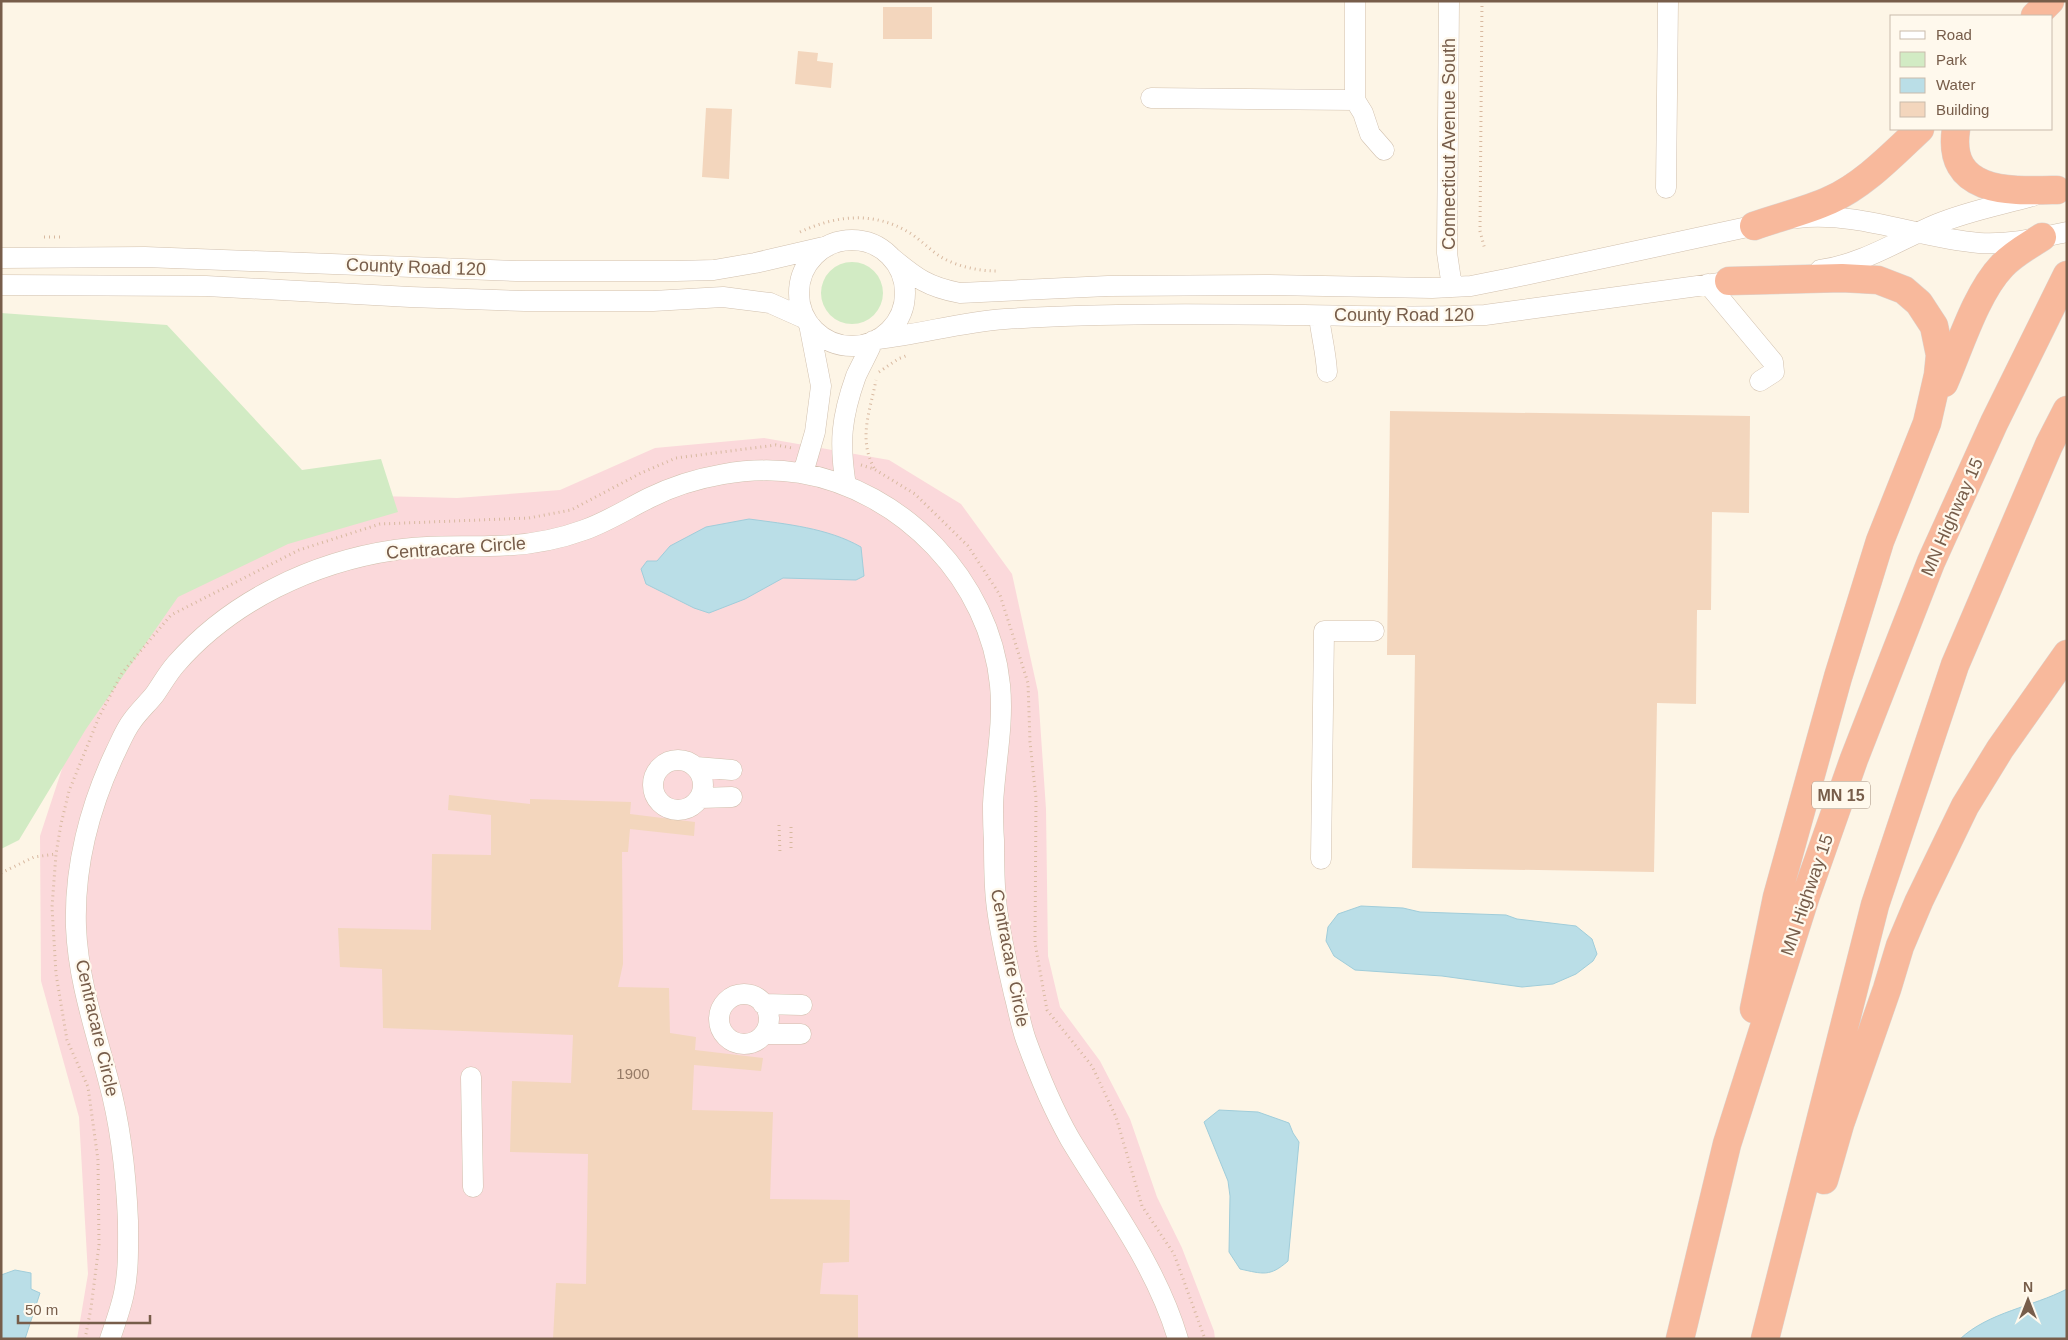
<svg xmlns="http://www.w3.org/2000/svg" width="2068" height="1340" font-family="Arial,sans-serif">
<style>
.medical{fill:#fbd9db}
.green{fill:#d2ebc4}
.water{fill:#badee7;stroke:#a0cdda}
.building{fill:#f3d6bd}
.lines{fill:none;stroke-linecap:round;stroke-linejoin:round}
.minor-casing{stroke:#d1c0ae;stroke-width:21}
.highway-casing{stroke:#dcd5d0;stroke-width:29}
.path{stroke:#d8b9a0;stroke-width:3;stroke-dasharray:1 4;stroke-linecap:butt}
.minor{stroke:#fff;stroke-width:20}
.highway{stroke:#f8b99c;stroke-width:28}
.labels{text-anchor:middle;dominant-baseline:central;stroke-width:4.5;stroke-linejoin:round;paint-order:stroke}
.number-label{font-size:15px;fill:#967b67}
.shield{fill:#fff9ed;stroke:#a08c7b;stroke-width:1}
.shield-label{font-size:16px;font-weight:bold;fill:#775d4a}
.street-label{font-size:18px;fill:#775d4a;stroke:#fff9ed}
</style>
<rect width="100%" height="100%" fill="#fdf5e6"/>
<path class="medical" d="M764 438 889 460 961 504 1012 574 1038 692 1046 809 1048 956 1060 1007 1100 1061 1130 1119 1157 1197 1182 1248 1214 1331 1215 1339H77L88 1274 79 1117 41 981 40 836 82 708 168 579 378 496 457 498 560 490 655 448Z"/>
<path class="green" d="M821 293a31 31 0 1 1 62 0a31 31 0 1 1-62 0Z
M1 313 167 325 302 470 381 459 398 512 288 544 178 597 86 729 19 840 1 849Z"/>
<path class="water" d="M749 519C786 524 828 528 861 547L864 576 856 580 783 578 745 599 709 613 694 608 646 584 641 569 647 561H657L670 546 706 527Z
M1361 906 1403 908 1420 912 1506 915 1517 919 1576 926 1592 939 1597 954 1593 961 1576 974 1553 984 1522 987 1442 976 1355 970 1334 956 1326 941 1328 927 1338 914Z
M1219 1110 1258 1112 1289 1123 1293 1133 1299 1142 1288 1261C1270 1277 1263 1274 1240 1269L1229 1252 1230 1196 1228 1181 1204 1122Z
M15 1270 31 1273V1289L40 1293 25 1339H1V1275Z
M2067 1289V1339H1960C1989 1312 2032 1307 2067 1289Z"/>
<path class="building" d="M883 7H932V39H883Z
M798 51 818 53 817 61 833 63 831 88 795 84Z
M706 108 732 109 729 179 702 177Z
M1390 411 1750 416 1749 513 1712 512 1711 610H1697L1696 704 1657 703 1654 872 1412 868 1415 655H1387Z
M449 795 530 804V799L631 802 630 814 695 822 694 836 630 829 628 852H622L623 964 618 987 669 988 670 1033 696 1037 695 1050 763 1058 761 1071 694 1065 692 1110 773 1112 770 1199 850 1200 849 1262 823 1263 820 1294 858 1295V1339H553L556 1283 586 1284 588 1154 510 1152 512 1081 571 1083 573 1035 383 1028 382 969 340 967 338 928 431 930 432 854 491 855V815L448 810Z"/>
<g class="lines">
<defs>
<path id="minor" d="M1355 1V100L1363 113 1370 134 1384 150
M1449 1 1447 253 1452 287
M1151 98 1355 100
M1666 188 1668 1
M1797 218C1859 211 1918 238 1979 243 2009 245 2038 238 2067 232
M799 293a53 53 0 1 1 106 0a53 53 0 1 1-106 0Z
M1 258 145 257 516 271H676L714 270 755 263 828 246
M892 258C916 278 928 287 960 293L1108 286 1265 285 1432 288 1471 286 1511 278 1766 223
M1820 270C1863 264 1899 240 1937 224 1968 211 2001 205 2033 196
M1708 284 1773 362 1774 372 1760 381
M1 285 206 286 410 297 525 301H653L723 297 770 303 806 319
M1319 316C1321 335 1326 352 1327 372
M878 339C921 334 962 322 1005 319 1104 313 1204 314 1304 315 1364 316 1425 318 1485 315L1742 280
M803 473 815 432 821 386 809 324
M846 486C839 443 841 418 856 376 861 365 868 353 873 341
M653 785a25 25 0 1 1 50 0a25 25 0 1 1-50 0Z
M696 767 732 770
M700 798 732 797
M1321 859 1324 631H1374
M719 1019a25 25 0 1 1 50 0a25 25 0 1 1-50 0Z
M763 1004 802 1005
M764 1034H801
M471 1077 473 1187
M110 1339C115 1324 121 1308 124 1293 129 1270 128 1245 128 1221 126 1173 121 1126 108 1079 95 1029 78 979 76 927 74 867 90 806 115 753 120 743 125 730 132 721 139 711 148 703 155 694 162 684 168 673 176 664 231 601 313 562 395 550 427 545 458 547 490 546 522 546 554 541 584 530 607 522 627 509 649 498 693 476 751 465 800 473 903 490 990 581 1000 685 1004 725 995 764 993 804 993 816 993 828 994 840 994 860 994 880 996 900 999 931 1007 963 1014 994 1018 1009 1021 1026 1026 1040 1038 1073 1053 1109 1070 1139 1109 1204 1156 1265 1178 1339"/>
<path id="highway" d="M2035 16 2050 1
M1956 129C1946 195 2012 191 2057 190
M1754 226C1779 217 1806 211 1830 200 1864 185 1893 154 1920 129
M1729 281 1842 278 1878 280 1904 290 1919 303 1934 326 1940 355 1938 375 1927 423 1880 541 1838 677 1777 897 1754 1009
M1944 383C1959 349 1976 293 2002 266 2013 254 2028 246 2042 237
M1824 1180 1840 1124 1887 989 1900 946 1919 901 1965 806 2000 749 2067 654
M1680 1339 1727 1144 1805 898 1854 759 1931 562 1994 423 2067 275
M1765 1339 1875 905 1955 665 2049 445 2067 410"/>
</defs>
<use href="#minor" class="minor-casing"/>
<use href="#highway" class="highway-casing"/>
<path class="path" d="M1482 1 1480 231 1485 250
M800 232C837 215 874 211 910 233 921 240 930 250 941 257 956 266 978 271 996 271
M44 237H61
M879 372 898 359 908 355
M861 465 874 469 915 494 968 546 1000 595 1028 683 1030 742 1036 798 1035 943 1047 1010 1092 1066 1116 1117 1142 1206 1174 1254 1205 1339
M874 468C858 438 870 412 876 380
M779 825 780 854
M791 848V825
M1 873 34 857 56 854
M85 1339 91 1308 99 1245 98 1160 88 1087 67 1040 56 974 52 907 56 854 61 824 69 791 99 717 122 673 171 615 299 550 380 524 529 518 571 510 641 473 676 458 776 445 792 448"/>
<use href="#minor" class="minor"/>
<use href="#highway" class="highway"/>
</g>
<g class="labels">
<g class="number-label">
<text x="633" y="1073">1900</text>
</g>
<rect class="shield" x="1812" y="781.5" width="58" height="27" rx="4"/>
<g class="shield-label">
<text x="1841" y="795">MN 15</text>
</g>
<g class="street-label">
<text transform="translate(1449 144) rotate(-90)">Connecticut Avenue South</text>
<text transform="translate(416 267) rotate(2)">County Road 120</text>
<text x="1404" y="315">County Road 120</text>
<text transform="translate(1952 517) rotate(-66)">MN Highway 15</text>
<text transform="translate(456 548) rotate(-4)">Centracare Circle</text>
<text transform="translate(1807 895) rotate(-71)">MN Highway 15</text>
<text transform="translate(1010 958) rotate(79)">Centracare Circle</text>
<text transform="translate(97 1028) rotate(77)">Centracare Circle</text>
</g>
</g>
<rect width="2068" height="1340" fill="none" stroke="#775d4a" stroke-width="5"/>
<rect x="1890" y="15" width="162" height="115" fill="#fff9ed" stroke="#c9bbac"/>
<rect x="1900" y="31" width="25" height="8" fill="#ffffff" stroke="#c9bbac"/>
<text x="1936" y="40" font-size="15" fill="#775d4a">Road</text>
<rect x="1900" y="52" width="25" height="15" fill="#d2ebc4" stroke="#c9bbac"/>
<text x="1936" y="65" font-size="15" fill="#775d4a">Park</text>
<rect x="1900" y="78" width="25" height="15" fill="#badee7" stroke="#c9bbac"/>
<text x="1936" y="90" font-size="15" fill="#775d4a">Water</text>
<rect x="1900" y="102" width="25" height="15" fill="#f3d6bd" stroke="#c9bbac"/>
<text x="1936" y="115" font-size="15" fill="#775d4a">Building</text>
<g transform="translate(2028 1300)" stroke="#fff9ed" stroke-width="4" paint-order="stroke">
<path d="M0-4L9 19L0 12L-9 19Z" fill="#775d4a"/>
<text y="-8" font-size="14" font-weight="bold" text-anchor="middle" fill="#775d4a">N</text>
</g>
<path d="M18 1315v8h132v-8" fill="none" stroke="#775d4a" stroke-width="2.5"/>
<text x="25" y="1315" font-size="15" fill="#775d4a" stroke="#fff9ed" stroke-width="4" paint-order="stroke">50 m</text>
</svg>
